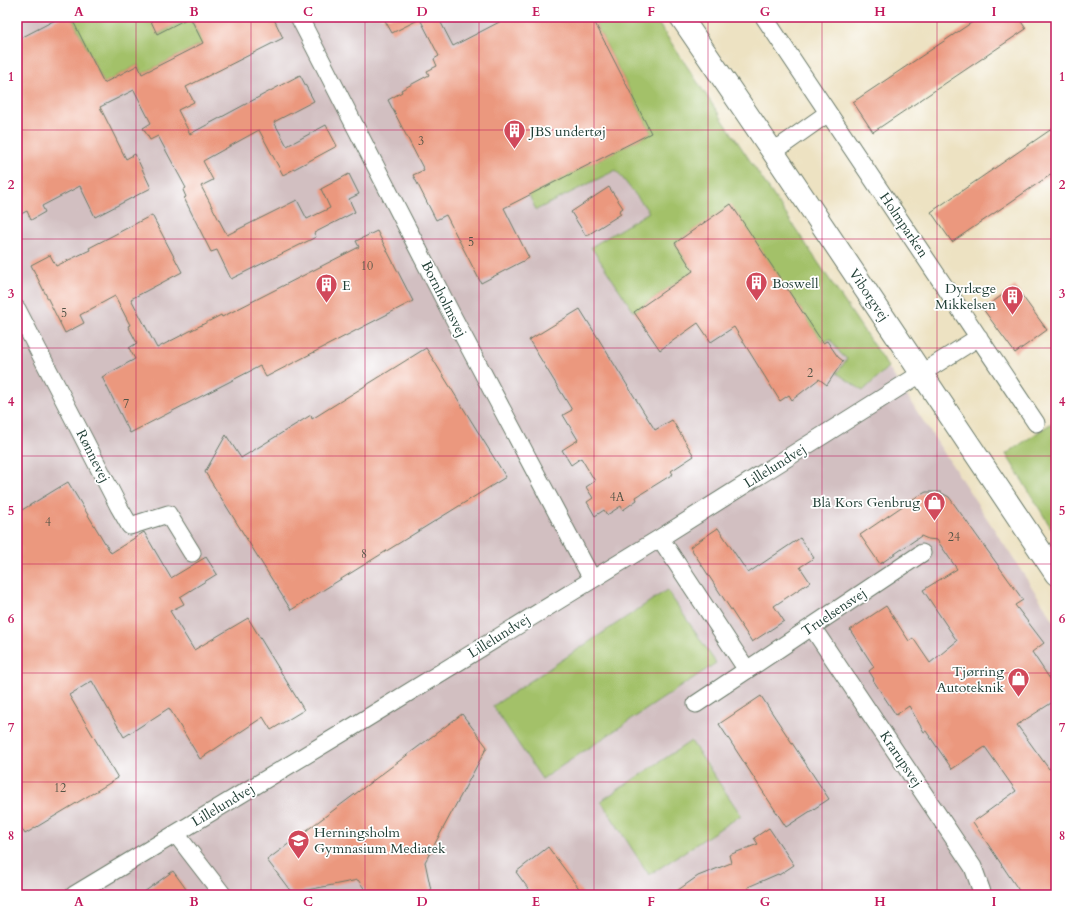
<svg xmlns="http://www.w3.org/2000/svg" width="1073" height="912" font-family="Cardo,serif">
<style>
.industrial{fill:#d2bfc1}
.green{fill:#a3c169;stroke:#617f4e}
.building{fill:#eb987e}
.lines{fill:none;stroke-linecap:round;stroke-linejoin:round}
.street-casing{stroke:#677766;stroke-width:19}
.secondary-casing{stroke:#677766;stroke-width:24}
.street{stroke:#fff;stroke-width:17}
.secondary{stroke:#fff;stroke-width:22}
.grid{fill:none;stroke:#c2185b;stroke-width:1;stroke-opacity:0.55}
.labels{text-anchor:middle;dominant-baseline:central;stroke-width:3.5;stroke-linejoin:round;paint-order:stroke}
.number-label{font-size:12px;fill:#525446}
.poi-label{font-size:14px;fill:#1f3d34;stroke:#fff;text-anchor:start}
.street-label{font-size:14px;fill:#1f3d34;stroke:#fff}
.neatline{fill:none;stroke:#c2185b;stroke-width:1.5}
.grid-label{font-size:13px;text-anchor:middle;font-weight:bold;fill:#c2185b}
</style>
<rect width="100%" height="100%" fill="#fff"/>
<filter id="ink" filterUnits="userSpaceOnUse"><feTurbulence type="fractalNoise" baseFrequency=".025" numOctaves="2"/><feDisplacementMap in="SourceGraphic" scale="8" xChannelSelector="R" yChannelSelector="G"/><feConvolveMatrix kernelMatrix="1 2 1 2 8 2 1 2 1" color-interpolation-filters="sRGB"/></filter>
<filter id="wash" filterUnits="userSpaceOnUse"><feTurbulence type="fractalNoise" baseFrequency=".012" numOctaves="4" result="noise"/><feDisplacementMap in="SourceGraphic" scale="16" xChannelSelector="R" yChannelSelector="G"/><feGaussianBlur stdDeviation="0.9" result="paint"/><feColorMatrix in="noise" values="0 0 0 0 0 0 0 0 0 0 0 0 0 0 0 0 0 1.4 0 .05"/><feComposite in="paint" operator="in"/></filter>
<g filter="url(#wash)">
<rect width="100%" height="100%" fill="#ede2c2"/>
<path class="industrial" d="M17 17H654L888 367 1056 624V895H17Z"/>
<path class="green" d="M71 17H149L158 34 190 17 203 43 142 74 138 65 104 83Z
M592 17H654L888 367 863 391 837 373 847 359 841 354 830 339 823 343 731 205 675 243 693 271 634 312 591 247 649 212 616 170 536 210 529 195 651 133Z
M1056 420V536L1006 454Z
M667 590 716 663 542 779 493 706Z
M691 741 741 815 649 875 601 801Z"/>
<g id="blocks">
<path class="building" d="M61 17H71L104 83 138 65 142 74 203 43 190 17 157 34 149 17H273L283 38 186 87 194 102 178 110 190 134 300 75 314 101 274 122 287 146 326 125 337 146 283 175 259 130 203 161 213 180 201 186 227 235 297 200 307 219 330 208 321 189 349 174 359 194 349 199 355 212 314 233 316 237 231 279 217 250 211 252 184 198 186 197 183 190 186 188 158 136 150 140 143 128 151 123 134 90 100 107 126 159 135 154 151 188 95 217 80 186 42 206 45 212 31 220 27 211 17 216V40Z
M383 17H438L453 46 509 17H592L651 133 504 208 529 258 481 283 446 215 436 220 413 175 424 170 388 100 402 92 401 90 429 75 427 71 437 66 434 59 439 56 420 19 392 33Z
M980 17H1018L1026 29 873 132 853 102Z
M1056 126V171L952 242 931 212Z
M609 187 623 208 619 211 621 214 586 236 571 212Z
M731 204 823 343 827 341 838 357 843 361 827 385 819 379 792 400 789 395 780 401 734 327 711 342 698 323 660 350 634 312 693 271 675 243Z
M152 215 182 272 131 299 157 348 221 315 222 317 359 247 356 241 377 231 413 301 266 377 260 366 130 433 102 377 135 359 129 348 137 343 128 326 130 325 115 296 80 315 84 323 65 333 31 265 50 255 56 266 90 250 89 248Z
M1015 286 1047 330 1015 353 983 309Z
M580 309 655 430 672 420 694 456 671 471 673 474 636 497 637 500 623 510 621 506 607 515 604 510 595 516 587 502 593 498 586 487 595 481 581 458 571 465 562 450 578 440 563 415 572 410 529 340Z
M426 348 506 477 291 610 205 472 226 435 241 458 311 415 312 419Z
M68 482 111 553 144 532 171 578 206 557 217 574 180 597 184 604 170 611 194 650 248 618 304 710 271 730 263 717 200 759 169 708 124 737 92 681 69 695 118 778 25 834 17 821V513Z
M926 492H940L949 497 1023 600 1015 605 1044 643 1032 652 1056 688V700L1017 725 1049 769 1056 764V895H1022L973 822 1016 791 985 747 952 769 926 731 924 732 909 706 896 715 873 680 874 679 869 671 874 667 850 630 886 606 909 641 913 638 930 663 957 641 923 590 957 569 937 540 928 539 921 536 880 564 860 535 913 499Z
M718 528 748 573 800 538 814 558 800 567 810 582 774 606 784 621 752 642 690 547Z
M761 696 829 799 786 827 719 724Z
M462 714 487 747 425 862 432 895H369L358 880 292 893 267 860Z
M769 828 794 865 779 875 778 874 748 887 752 895H671L698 876 731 863 729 855 758 844 754 838Z
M548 847 584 895H533L516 872Z
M173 871 186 889 178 895H140Z"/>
</g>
</g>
<g filter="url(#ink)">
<use href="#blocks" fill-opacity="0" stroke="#677766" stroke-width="1"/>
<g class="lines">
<defs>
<path id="street" d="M299 17 452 315 592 579
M764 17 1036 423
M773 152 828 113
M17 309 119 507 130 526 168 514 192 553
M660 538 747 670
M812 627 973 867 983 895
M696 704 922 553
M176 834 223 895
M74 895 354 726 660 538 979 337"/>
<path id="secondary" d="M681 17 773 152 1056 574"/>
</defs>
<use href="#street" class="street-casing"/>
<use href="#secondary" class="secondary-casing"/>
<use href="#street" class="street"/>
<use href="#secondary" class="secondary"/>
</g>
</g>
<path class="grid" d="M136 17V895M251 17V895M365 17V895M479 17V895M594 17V895M708 17V895M822 17V895M937 17V895M17 130H1056M17 239H1056M17 348H1056M17 456H1056M17 564H1056M17 673H1056M17 782H1056"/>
<defs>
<symbol id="building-pin" viewBox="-11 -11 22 30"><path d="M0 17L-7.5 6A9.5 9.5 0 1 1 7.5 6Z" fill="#d1495b" stroke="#fff"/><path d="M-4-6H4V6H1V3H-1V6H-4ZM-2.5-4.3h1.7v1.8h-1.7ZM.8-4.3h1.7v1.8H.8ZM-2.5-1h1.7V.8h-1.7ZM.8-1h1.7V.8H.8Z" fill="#fff"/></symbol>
<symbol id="shop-pin" viewBox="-11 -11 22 30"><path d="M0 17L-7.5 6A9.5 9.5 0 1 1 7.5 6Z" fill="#d1495b" stroke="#fff"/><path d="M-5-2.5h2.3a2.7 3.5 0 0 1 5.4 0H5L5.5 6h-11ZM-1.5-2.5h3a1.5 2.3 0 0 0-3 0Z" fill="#fff"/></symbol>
<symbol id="school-pin" viewBox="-11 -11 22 30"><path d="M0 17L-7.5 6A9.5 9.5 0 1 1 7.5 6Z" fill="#d1495b" stroke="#fff"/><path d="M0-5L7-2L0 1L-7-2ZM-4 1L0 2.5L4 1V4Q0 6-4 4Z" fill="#fff"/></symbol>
</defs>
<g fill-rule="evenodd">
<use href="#building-pin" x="502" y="118" width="25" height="34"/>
<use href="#building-pin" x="744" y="270" width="25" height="34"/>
<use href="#building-pin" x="314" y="272" width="25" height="34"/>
<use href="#building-pin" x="1000" y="284" width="25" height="34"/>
<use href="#shop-pin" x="922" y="490" width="25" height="34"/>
<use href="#shop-pin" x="1006" y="666" width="25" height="34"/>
<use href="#school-pin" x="286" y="828" width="25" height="34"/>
</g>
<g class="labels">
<g class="number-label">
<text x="421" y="141">3</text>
<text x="471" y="242">5</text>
<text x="367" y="266">10</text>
<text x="64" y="313">5</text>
<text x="810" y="373">2</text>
<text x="126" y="404">7</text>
<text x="617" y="497">4A</text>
<text x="48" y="522">4</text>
<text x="954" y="537">24</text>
<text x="364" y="554">8</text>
<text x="60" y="788">12</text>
</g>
<g class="poi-label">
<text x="530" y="131">JBS undertøj</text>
<text x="772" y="283">Boswell</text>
<text x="342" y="285">E</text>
<text x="996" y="288" text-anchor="end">Dyrlæge<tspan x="996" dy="16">Mikkelsen</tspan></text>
<text x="920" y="502" text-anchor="end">Blå Kors Genbrug</text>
<text x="1004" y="671" text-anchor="end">Tjørring<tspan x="1004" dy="16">Autoteknik</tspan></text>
<text x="314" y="832">Herningsholm<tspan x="314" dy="16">Gymnasium Mediatek</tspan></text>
</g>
<g class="street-label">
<text transform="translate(904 225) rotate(56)">Holmparken</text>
<text transform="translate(869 295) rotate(56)">Viborgvej</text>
<text transform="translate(444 299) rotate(63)">Bornholmsvej</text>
<text transform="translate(93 456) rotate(63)">Rønnevej</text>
<text transform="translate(775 466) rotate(-32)">Lillelundvej</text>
<text transform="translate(834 612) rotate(-34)">Truelsensvej</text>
<text transform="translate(499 636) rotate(-32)">Lillelundvej</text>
<text transform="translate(901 759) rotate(56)">Krarupsvej</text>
<text transform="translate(223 805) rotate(-31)">Lillelundvej</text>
</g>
</g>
<rect width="1073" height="912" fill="none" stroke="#fff" stroke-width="44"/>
<rect x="22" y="22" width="1029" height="868" class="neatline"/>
<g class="grid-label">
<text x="79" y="16">A</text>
<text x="194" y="16">B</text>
<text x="308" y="16">C</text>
<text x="422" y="16">D</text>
<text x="536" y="16">E</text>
<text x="651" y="16">F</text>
<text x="765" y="16">G</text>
<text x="880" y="16">H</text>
<text x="994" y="16">I</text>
<text x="11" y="81">1</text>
<text x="1062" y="81">1</text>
<text x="11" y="189">2</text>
<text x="1062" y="189">2</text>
<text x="11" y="298">3</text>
<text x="1062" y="298">3</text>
<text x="11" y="406">4</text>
<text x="1062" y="406">4</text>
<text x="11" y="515">5</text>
<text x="1062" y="515">5</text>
<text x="11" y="623">6</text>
<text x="1062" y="623">6</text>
<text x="11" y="732">7</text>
<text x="1062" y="732">7</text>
<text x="11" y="840">8</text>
<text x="1062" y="840">8</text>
<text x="79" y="906">A</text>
<text x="194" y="906">B</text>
<text x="308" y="906">C</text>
<text x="422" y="906">D</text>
<text x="536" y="906">E</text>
<text x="651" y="906">F</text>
<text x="765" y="906">G</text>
<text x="880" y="906">H</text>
<text x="994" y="906">I</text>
</g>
</svg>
